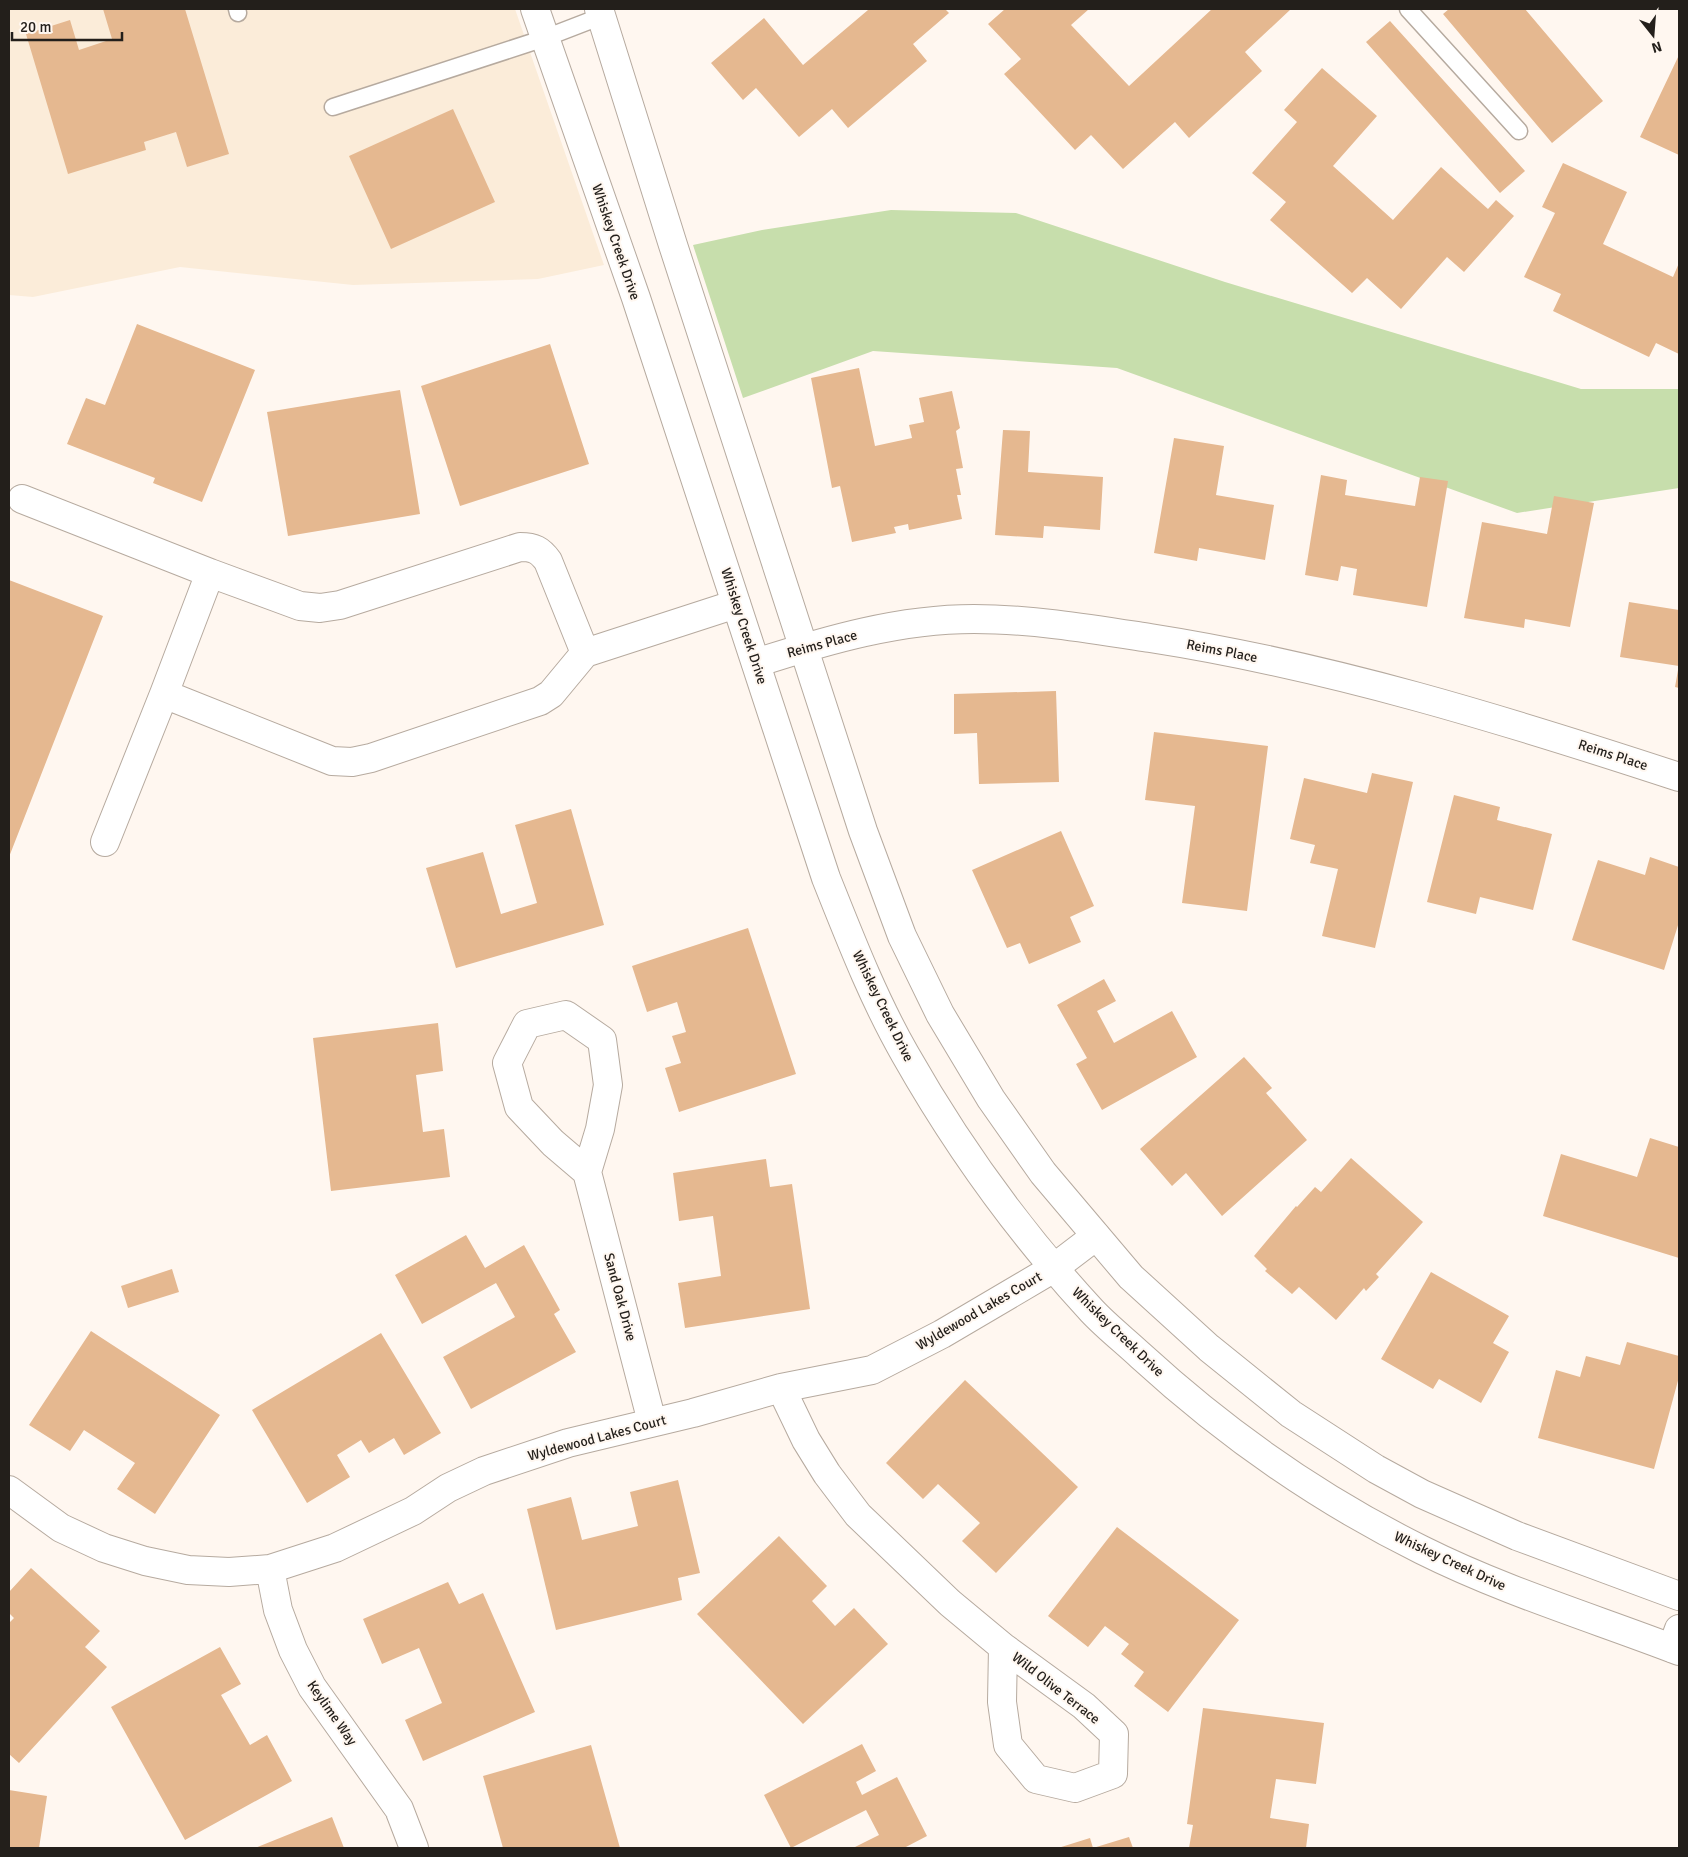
<svg xmlns="http://www.w3.org/2000/svg" width="1688" height="1857" font-family="Signika,sans-serif">
<style>
.commercial{fill:#fbecd9}
.green{fill:#c7deac}
.building{fill:#e5b890}
.lines{fill:none;stroke-linecap:round;stroke-linejoin:round}
.lane-casing{stroke:#b6aa9f;stroke-width:19}
.street-casing{stroke:#b6aa9f;stroke-width:30}
.secondary-casing{stroke:#b6aa9f;stroke-width:30}
.lane{stroke:#fff;stroke-width:16}
.street{stroke:#fff;stroke-width:28}
.secondary{stroke:#fff;stroke-width:28}
.labels{text-anchor:middle;dominant-baseline:central;stroke-width:4;stroke-linejoin:round;paint-order:stroke}
.street-label{font-size:14px;fill:#231f1b;stroke:#fff7f0}
</style>
<rect width="100%" height="100%" fill="#fff7f0"/>
<path class="commercial" d="M9 9H515L604 265 538 279 353 285 180 267 33 297 9 295Z"/>
<path class="green" d="M891 210 1016 213 1225 282 1581 389H1679V488L1517 513 1117 368 873 351 743 398 693 245 762 230Z"/>
<path class="building" d="M103 9H185L229 154 187 167 176 132 144 142 146 150 68 174 26 34 70 20 79 50 112 39Z
M867 9H945L949 13 913 44 927 61 848 128 832 109 799 137 756 88 743 100 711 63 764 18 803 65 868 10Z
M1005 9H1089L1071 25 1129 86 1212 9H1291L1245 52 1262 71 1189 138 1175 122 1123 169 1091 135 1075 150 1004 74 1021 59 988 24Z
M1449 9H1525L1603 101 1552 143 1443 14Z
M1390 21 1525 171 1500 193 1366 42Z
M1679 55V155L1640 137Z
M1322 68 1377 116 1333 166 1393 220 1441 167 1488 209 1496 200 1514 216 1464 272 1447 257 1401 309 1367 278 1352 293 1270 220 1286 202 1252 173 1297 122 1284 110Z
M453 109 495 202 391 249 349 156Z
M1563 163 1627 192 1603 244 1673 277 1679 263V354L1656 343 1649 357 1553 311 1561 294 1524 277 1555 213 1542 207Z
M137 324 255 370 202 502 153 483 155 478 67 444 86 398 105 405Z
M550 344 589 464 460 506 421 386Z
M859 368 875 446 912 438 909 425 924 422 919 398 952 391 960 428 956 431 963 468 956 469 961 495H957L962 519 909 530 908 524 894 527 896 533 852 542 840 486 832 488 811 378Z
M400 390 420 514 288 536 267 412Z
M1003 430 1030 431 1028 472 1103 477 1100 530 1044 526 1043 538 995 535Z
M1174 438 1224 446 1216 495 1274 505 1265 560 1199 548 1197 561 1154 553Z
M1321 475 1347 480 1345 495 1415 506 1420 477 1448 481 1427 607 1353 595 1357 569 1341 566 1338 581 1305 575Z
M1554 496 1594 503 1570 627 1525 619 1524 628 1464 618 1482 522 1547 534Z
M9 580 103 616 9 857Z
M1629 602 1679 610V666L1620 657Z
M1678 670H1679V688L1675 687Z
M1056 691 1059 782 979 784 977 733 954 734V694Z
M1154 732 1268 746 1247 911 1182 903 1195 806 1145 800Z
M1372 773 1413 782 1375 948 1322 936 1338 869 1310 863 1315 845 1290 839 1304 778 1367 793Z
M1454 795 1500 807 1497 820 1552 834 1533 910 1480 897 1476 914 1427 902Z
M571 809 604 925 456 968 426 868 483 852 501 914 537 903 515 825Z
M1061 831 1094 906 1070 917 1081 942 1029 964 1020 943 1007 948 972 870Z
M1650 857 1679 867V922L1664 970 1572 940 1598 860 1645 875Z
M748 928 796 1074 679 1112 665 1068 681 1063 672 1036 686 1032 677 1002 647 1012 632 966Z
M1104 979 1116 1001 1097 1011 1114 1043 1172 1011 1197 1057 1102 1110 1076 1064 1087 1058 1057 1005Z
M438 1023 443 1071 416 1075 423 1132 444 1129 450 1177 331 1191 313 1038Z
M1244 1057 1272 1088 1266 1093 1307 1140 1222 1216 1186 1173 1172 1186 1140 1149Z
M1650 1138 1679 1147V1258L1543 1216 1561 1154 1637 1177Z
M1351 1158 1423 1222 1376 1274 1379 1277 1366 1291 1364 1288 1336 1320 1299 1287 1292 1294 1265 1271 1267 1269 1254 1256 1296 1206 1297 1207 1315 1187 1321 1192Z
M766 1159 770 1187 792 1184 810 1309 685 1328 678 1283 721 1276 713 1216 679 1221 673 1173Z
M466 1235 485 1268 524 1245 560 1310 554 1314 576 1352 471 1409 443 1357 515 1317 496 1283 422 1324 395 1275Z
M172 1269 179 1292 128 1308 121 1286Z
M1431 1272 1509 1316 1493 1343 1509 1352 1481 1403 1439 1379 1433 1389 1381 1359Z
M91 1331 220 1415 155 1514 117 1489 135 1463 84 1430 70 1451 29 1425Z
M381 1333 441 1433 404 1455 394 1438 369 1453 361 1440 337 1455 350 1477 307 1503 252 1410Z
M1627 1342 1679 1356V1377L1654 1469 1538 1438 1556 1370 1580 1377 1586 1356 1620 1365Z
M965 1380 1078 1487 996 1573 962 1541 980 1523 938 1484 923 1499 886 1463Z
M678 1480 700 1573 678 1578 682 1600 556 1630 527 1509 571 1497 582 1540 638 1526 630 1492Z
M1117 1527 1239 1620 1168 1712 1134 1686 1144 1672 1121 1654 1129 1644 1105 1626 1088 1647 1048 1616Z
M779 1536 827 1586 812 1601 835 1626 854 1608 888 1644 803 1724 697 1614Z
M31 1568 100 1631 85 1647 107 1667 19 1763 9 1754V1623L14 1618 9 1613V1592Z
M448 1582 459 1604 483 1593 535 1712 423 1761 405 1720 442 1703 419 1648 382 1664 363 1619Z
M220 1647 241 1684 221 1695 250 1745 267 1735 292 1781 185 1840 111 1707Z
M1203 1708 1324 1723 1316 1784 1276 1779 1270 1818 1309 1824 1306 1848H1189L1193 1825 1187 1824Z
M862 1744 876 1771 856 1782 862 1795 897 1777 927 1836 904 1848H853L879 1835 866 1810 791 1848 764 1795Z
M591 1745 620 1848H503L483 1776Z
M9 1790 47 1796 39 1848H9Z
M332 1817 344 1848H255Z
M1129 1837 1133 1848H1058L1090 1838 1093 1848Z"/>
<g class="lines">
<defs>
<path id="lane" d="M237 9 238 13
M1408 9 1519 131
M333 107 545 38 602 16"/>
<path id="street" d="M22 499 210 573 164 694
M210 573 300 606 320 608 340 605 520 547C534 547 540 550 548 561L585 653
M756 663C827 640 899 619 974 619 1033 619 1092 629 1150 638 1330 666 1505 720 1679 777
M105 842 164 694 332 761 352 762 371 758 540 701 551 694 585 653 736 604
M566 1015 602 1040 608 1085 600 1129 587 1172 553 1143 519 1107 507 1063 527 1024Z
M587 1172 652 1422
M781 1388 806 1440 827 1474 858 1515 950 1603 1003 1647
M9 1490 61 1528 104 1548 145 1561 188 1570 229 1572 270 1569 335 1548 413 1511 448 1488 484 1471 568 1443 693 1413 781 1388 872 1370 942 1334 1054 1268 1096 1236
M270 1569 278 1610 293 1650 312 1687 399 1809 414 1848
M1003 1647 1084 1706 1114 1734 1113 1774 1075 1788 1036 1779 1008 1745 1002 1702Z
M1672 1648 1679 1629"/>
<path id="secondary" d="M535 9 636 298 826 878C850 938 873 998 905 1054 957 1146 1020 1233 1092 1311 1107 1327 1125 1341 1141 1356 1225 1433 1319 1499 1422 1550 1504 1591 1593 1618 1679 1651
M599 9 673 245 863 831 902 936 940 1014 991 1099 1043 1173 1131 1277 1209 1348 1291 1414 1376 1469 1422 1494 1517 1536 1679 1596"/>
</defs>
<use href="#lane" class="lane-casing"/>
<use href="#street" class="street-casing"/>
<use href="#secondary" class="secondary-casing"/>
<use href="#lane" class="lane"/>
<use href="#street" class="street"/>
<use href="#secondary" class="secondary"/>
</g>
<g class="labels">
<g class="street-label">
<text transform="translate(616 242) rotate(71)">Whiskey Creek Drive</text>
<text transform="translate(744 626) rotate(72)">Whiskey Creek Drive</text>
<text transform="translate(822 644) rotate(-15)">Reims Place</text>
<text transform="translate(1222 651) rotate(11)">Reims Place</text>
<text transform="translate(1613 755) rotate(18)">Reims Place</text>
<text transform="translate(883 1006) rotate(64)">Whiskey Creek Drive</text>
<text transform="translate(620 1297) rotate(75)">Sand Oak Drive</text>
<text transform="translate(979 1311) rotate(-30)">Wyldewood Lakes Court</text>
<text transform="translate(1118 1332) rotate(44)">Whiskey Creek Drive</text>
<text transform="translate(597 1438) rotate(-15)">Wyldewood Lakes Court</text>
<text transform="translate(1450 1561) rotate(25)">Whiskey Creek Drive</text>
<text transform="translate(1056 1688) rotate(38)">Wild Olive Terrace</text>
<text transform="translate(332 1713) rotate(55)">Keylime Way</text>
</g>
</g>
<rect width="1688" height="1857" fill="none" stroke="#231f1b" stroke-width="20"/>
<g transform="translate(1653 35) rotate(163)" stroke="#fff7f0" stroke-width="4" paint-order="stroke">
<path d="M0-4L9 19L0 12L-9 19Z" fill="#231f1b"/>
<text y="-8" font-size="14" font-weight="bold" text-anchor="middle" fill="#231f1b">N</text>
</g>
<path d="M12 32v8h110v-8" fill="none" stroke="#231f1b" stroke-width="2.5"/>
<text x="20" y="32" font-size="15" fill="#231f1b" stroke="#fff7f0" stroke-width="4" paint-order="stroke">20 m</text>
</svg>
